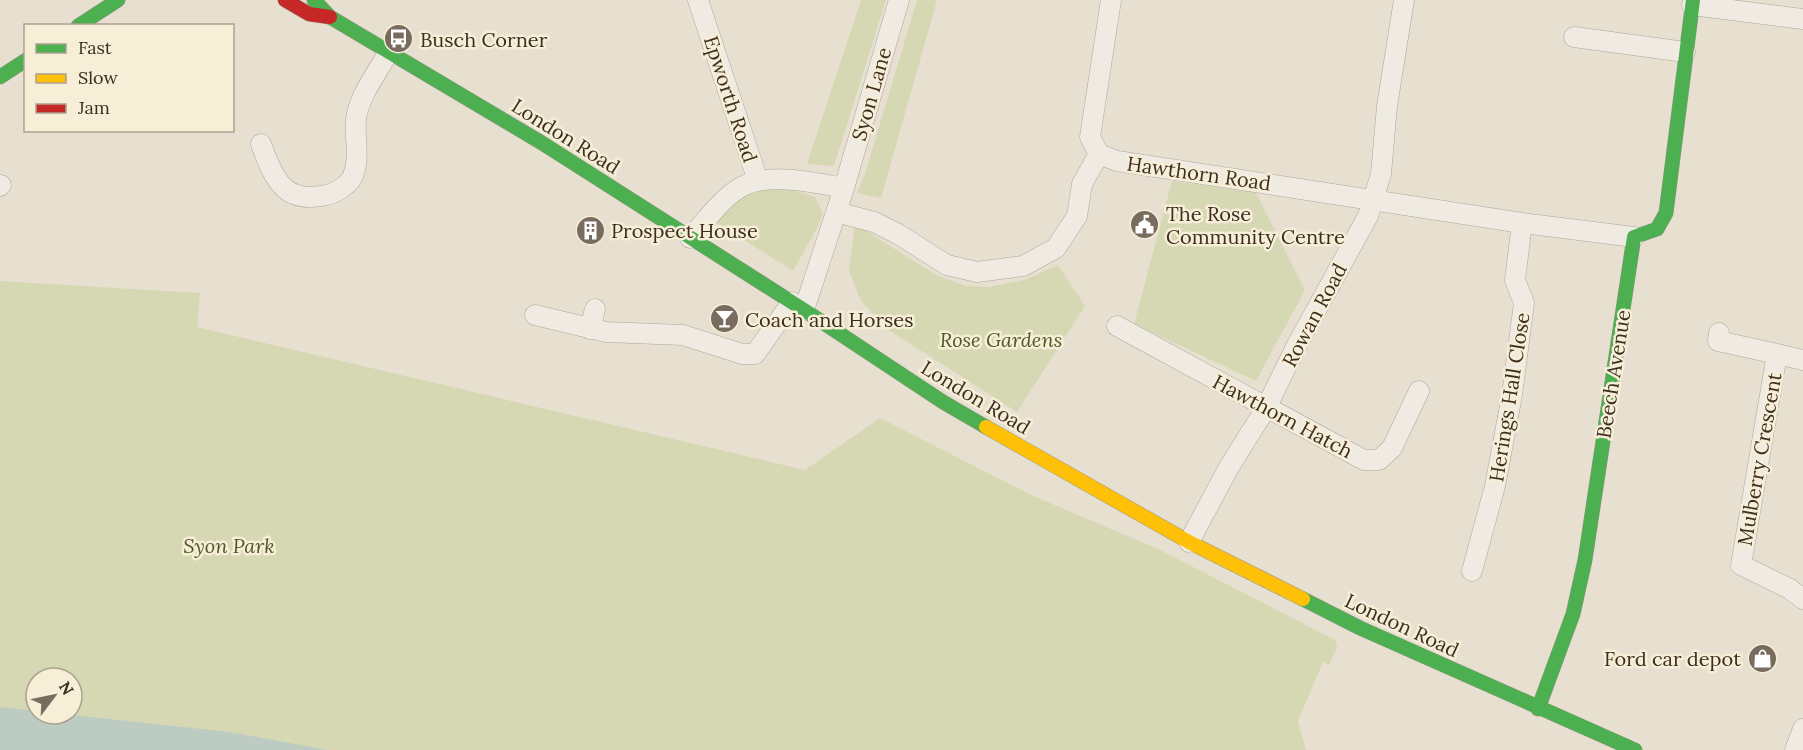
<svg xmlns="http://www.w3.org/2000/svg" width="1803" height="750" font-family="Lora,serif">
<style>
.green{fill:#d6d7b3;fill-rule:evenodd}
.water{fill:#bcccc2}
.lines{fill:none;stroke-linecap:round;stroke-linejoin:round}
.street-casing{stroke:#ada599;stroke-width:21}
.fast-casing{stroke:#9c958a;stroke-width:15}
.slow-casing{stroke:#9c958a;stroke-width:15}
.jam-casing{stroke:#9c958a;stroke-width:15}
.street{stroke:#efebe3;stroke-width:20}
.fast{stroke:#4caf50;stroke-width:14}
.slow{stroke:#ffc107;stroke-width:14}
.jam{stroke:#c62828;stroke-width:14}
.labels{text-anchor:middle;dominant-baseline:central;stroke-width:5;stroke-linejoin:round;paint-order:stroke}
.poi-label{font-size:20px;fill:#3d2e20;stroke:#f7eed8;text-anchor:start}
.street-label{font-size:20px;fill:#3d2e20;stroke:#f7eed8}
.park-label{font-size:20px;font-style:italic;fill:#4d5a26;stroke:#f7eed8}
</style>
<rect width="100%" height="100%" fill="#e7e0d1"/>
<path class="green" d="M861 0H886L834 166 807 164Z
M917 0H937L881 198 857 193 865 174Z
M1172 181 1256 193 1305 290 1256 381 1134 324Z
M781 186 815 197 823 213 817 228 793 271 716 222C742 195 743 193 781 186Z
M855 224 936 275 965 286 989 287 1025 280 1058 265 1085 306 1017 412 890 331 861 301 849 271Z
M0 281 200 293 197 327 805 470 880 418 1031 495 1158 549 1335 640 1337 647 1329 665 1323 662 1298 721 1306 750H0ZM36 678H72V714H36Z"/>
<path class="water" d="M0 707 36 711V714H63L229 732 327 750H0Z"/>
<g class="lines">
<defs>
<path id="street" d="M698 0 758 181
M1111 0 1090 137 1099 154 1117 161 1522 223 1634 237
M1692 5 1803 19
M1574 37 1685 52
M261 144C274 178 283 205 326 195 334 194 348 185 352 178 361 158 354 139 356 119 359 96 377 73 388 53
M0 186 1 185
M836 212 874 222 898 234 947 265 977 272 1023 266 1056 248 1077 216 1082 184 1099 154
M690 238C706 221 722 197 743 186 770 172 816 183 844 188
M804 310 844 188 899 0
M535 315 606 332 683 335 742 354H755L792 302
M1117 326 1364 460H1379L1392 448 1419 391
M590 329 595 309
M1719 333 1718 341 1777 354
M1803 360 1777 354 1741 565 1790 589 1803 599
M1189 542 1229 467 1266 408 1298 343 1368 216 1381 174 1387 106 1404 0
M1472 571 1495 486 1512 395 1524 303 1515 280 1522 223
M1795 750 1803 729"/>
<path id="fast" d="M314 0 330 17 542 143 804 310 943 402 986 427
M78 26 118 0
M0 77 26 60
M1303 599 1360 628 1635 750
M1538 709 1573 614 1585 560 1634 237 1657 229 1666 213 1693 0"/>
<path id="slow" d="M986 427 1189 542 1303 599"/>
<path id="jam" d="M285 0 309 14 330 17"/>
</defs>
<use href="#street" class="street-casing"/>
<use href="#fast" class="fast-casing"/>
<use href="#slow" class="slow-casing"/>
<use href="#jam" class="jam-casing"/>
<use href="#street" class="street"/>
<use href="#fast" class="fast"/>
<use href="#slow" class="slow"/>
<use href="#jam" class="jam"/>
</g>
<defs>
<symbol id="bus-disc" viewBox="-11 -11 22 22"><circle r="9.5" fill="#786c5e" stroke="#f7eed8"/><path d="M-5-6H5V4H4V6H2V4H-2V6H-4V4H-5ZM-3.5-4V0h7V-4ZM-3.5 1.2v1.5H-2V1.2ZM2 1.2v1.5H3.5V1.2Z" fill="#fff"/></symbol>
<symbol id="civic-disc" viewBox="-11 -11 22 22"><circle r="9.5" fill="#786c5e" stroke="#f7eed8"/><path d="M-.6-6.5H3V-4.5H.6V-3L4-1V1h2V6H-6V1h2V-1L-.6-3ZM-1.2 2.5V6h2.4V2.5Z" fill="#fff"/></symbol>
<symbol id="building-disc" viewBox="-11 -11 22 22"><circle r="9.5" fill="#786c5e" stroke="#f7eed8"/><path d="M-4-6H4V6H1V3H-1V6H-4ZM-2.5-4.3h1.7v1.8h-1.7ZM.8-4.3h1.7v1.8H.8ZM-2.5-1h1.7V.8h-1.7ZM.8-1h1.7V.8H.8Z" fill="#fff"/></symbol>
<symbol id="bar-disc" viewBox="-11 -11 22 22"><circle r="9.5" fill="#786c5e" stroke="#f7eed8"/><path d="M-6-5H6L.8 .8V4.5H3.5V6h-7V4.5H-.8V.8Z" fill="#fff"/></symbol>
<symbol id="shop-disc" viewBox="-11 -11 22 22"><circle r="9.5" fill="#786c5e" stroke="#f7eed8"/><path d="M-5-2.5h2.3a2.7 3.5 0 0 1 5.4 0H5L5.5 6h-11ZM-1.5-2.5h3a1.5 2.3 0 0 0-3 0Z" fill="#fff"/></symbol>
</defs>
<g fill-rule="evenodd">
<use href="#bus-disc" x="382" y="22" width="33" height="33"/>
<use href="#civic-disc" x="1128" y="208" width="33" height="33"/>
<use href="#building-disc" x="574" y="214" width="33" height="33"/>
<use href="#bar-disc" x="708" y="302" width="33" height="33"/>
<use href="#shop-disc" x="1746" y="642" width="33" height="33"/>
</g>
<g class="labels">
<g class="poi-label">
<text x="420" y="39">Busch Corner</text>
<text x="1166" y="213">The Rose<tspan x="1166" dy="23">Community Centre</tspan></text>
<text x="611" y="230">Prospect House</text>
<text x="745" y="319">Coach and Horses</text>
<text x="1741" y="658" text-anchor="end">Ford car depot</text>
</g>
<g class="street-label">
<text transform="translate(871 94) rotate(-74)">Syon Lane</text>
<text transform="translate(731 99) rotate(72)">Epworth Road</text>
<text transform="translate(566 136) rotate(32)">London Road</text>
<text transform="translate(1199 173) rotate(8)">Hawthorn Road</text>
<text transform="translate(1314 315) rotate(-62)">Rowan Road</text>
<text transform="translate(1613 374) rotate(-81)">Beech Avenue</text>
<text transform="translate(976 397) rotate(31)">London Road</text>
<text transform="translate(1509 397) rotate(-81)">Herings Hall Close</text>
<text transform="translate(1283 416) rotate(28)">Hawthorn Hatch</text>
<text transform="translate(1759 459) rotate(-80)">Mulberry Crescent</text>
<text transform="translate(1402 625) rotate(25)">London Road</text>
</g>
<g class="park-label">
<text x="1001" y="339">Rose Gardens</text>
<text x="229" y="545">Syon Park</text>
</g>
</g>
<rect x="24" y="24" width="210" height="108" fill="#f7eed8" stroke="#ada18e" stroke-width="1.5"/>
<rect x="36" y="44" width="30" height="9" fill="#4caf50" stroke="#ada18e" stroke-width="1.5"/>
<text x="78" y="54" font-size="18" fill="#3d2e20">Fast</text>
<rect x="36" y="74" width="30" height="9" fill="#ffc107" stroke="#ada18e" stroke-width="1.5"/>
<text x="78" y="84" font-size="18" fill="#3d2e20">Slow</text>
<rect x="36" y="104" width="30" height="9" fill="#c62828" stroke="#ada18e" stroke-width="1.5"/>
<text x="78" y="114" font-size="18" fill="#3d2e20">Jam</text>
<g transform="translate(54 696) rotate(58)"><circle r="28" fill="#f7eed8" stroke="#ada18e" stroke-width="1.5"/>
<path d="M0-4.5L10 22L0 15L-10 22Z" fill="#786c5e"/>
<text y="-9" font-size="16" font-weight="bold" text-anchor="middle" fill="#3d2e20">N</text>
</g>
</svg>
